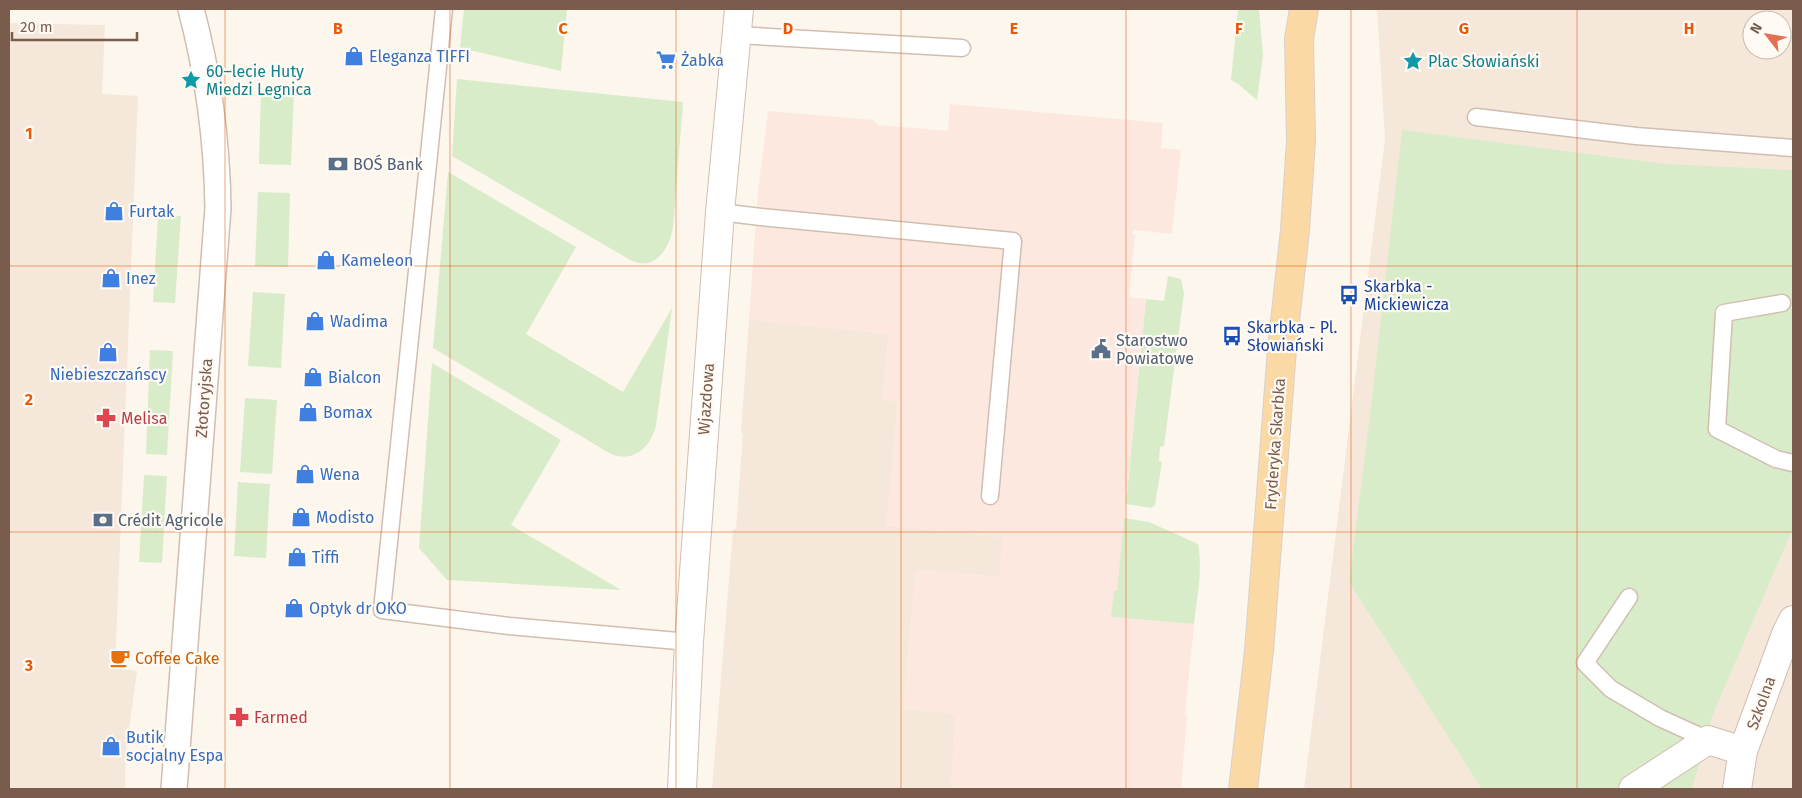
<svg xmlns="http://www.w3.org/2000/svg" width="1802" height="798" font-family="'Fira Sans',sans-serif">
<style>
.residential{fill:#f5e8da;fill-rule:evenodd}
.commercial{fill:#fde8e0}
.green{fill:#d8ecc9}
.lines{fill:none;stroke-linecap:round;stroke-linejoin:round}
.service-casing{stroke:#d1beb0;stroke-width:19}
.pedestrian-casing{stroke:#d1beb0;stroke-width:28}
.minor-casing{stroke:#d1beb0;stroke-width:30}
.primary-casing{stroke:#dad1cd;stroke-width:30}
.service{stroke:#fff;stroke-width:16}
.pedestrian{stroke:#fff;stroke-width:25}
.minor{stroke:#fff;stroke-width:28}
.primary{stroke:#fbd9a5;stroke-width:28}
.grid{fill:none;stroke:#e8590c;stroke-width:1;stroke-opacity:0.55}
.labels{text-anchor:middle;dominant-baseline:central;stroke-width:4.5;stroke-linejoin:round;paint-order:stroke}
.shop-label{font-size:16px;fill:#366cbe;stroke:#fffaf3;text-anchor:start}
.culture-label{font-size:16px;fill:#0d838f;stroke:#fffaf3;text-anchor:start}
.service-label{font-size:16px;fill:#4e5e75;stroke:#fffaf3;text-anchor:start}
.transit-label{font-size:16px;fill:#164399;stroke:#fffaf3;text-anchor:start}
.street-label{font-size:16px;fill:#7a5c4d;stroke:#fffaf3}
.health-label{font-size:16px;fill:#be3a42;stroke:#fffaf3;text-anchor:start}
.food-label{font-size:16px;fill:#c56008;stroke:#fffaf3;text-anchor:start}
.grid-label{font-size:16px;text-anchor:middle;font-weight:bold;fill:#e8590c;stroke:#fffaf3;stroke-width:4.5;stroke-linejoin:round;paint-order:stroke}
</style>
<rect width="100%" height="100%" fill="#fdf6ec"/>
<path class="residential" d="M1377 9H1793V789H1304L1385 139ZM1752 20H1782V50H1752Z
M9 23 105 25 102 94 138 96 115 668 137 671 126 751 125 789H9Z
M749 319 889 334 882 399 898 401 887 525 1003 537 1000 577 916 570 903 708 956 714 951 789H712L733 530 736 529 743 433H741Z"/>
<path class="commercial" d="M950 104 1163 123 1161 148 1181 150 1172 234 1134 230 1132 234 1135 235 1129 297 1146 299 1117 592H1114L1112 617 1194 624 1185 715 1187 716 1181 789H951L956 714 903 708 916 570 1000 577 1003 537 887 525 898 402 882 399 889 334 749 319 758 191 768 111 873 120 878 125 948 131Z"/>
<path class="green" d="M464 9H567L561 71 460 48Z
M1238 9H1259L1263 55 1257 100 1238 84 1231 80Z
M457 79 683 102 673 228C669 248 656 271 632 261L452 156Z
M261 90 294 91 291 165 259 164Z
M1402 130 1666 164 1793 170V528L1713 714 1692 789H1482L1349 582 1372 399Z
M448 172 576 247 526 334 623 392 672 308 656 425C651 447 634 463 611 454L433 348Z
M258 192 290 193 288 267 255 266Z
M158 215 181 216 175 303 153 302Z
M1168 276 1181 279 1184 293 1164 446 1160 447 1159 461 1162 462 1155 505 1151 508 1126 504 1146 299 1164 301Z
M253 292 285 294 281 368 248 366Z
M150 350 173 351 167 455 146 454Z
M432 363 561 440 511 525 621 590 447 580 419 548Z
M245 398 277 400 272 474 240 472Z
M144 475 167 476 162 563 139 562Z
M238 482 270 484 266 558 234 556Z
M1124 518 1149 522 1198 544C1203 570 1197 598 1194 624L1111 617 1114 591H1117Z"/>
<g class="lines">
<defs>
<path id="service" d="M444 9 382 610 509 626 689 642
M737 35 962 48
M1476 117 1636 136 1793 148
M720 212 761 217 1013 241 990 496
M1782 303 1724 313 1717 429 1776 459 1793 463
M1629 597 1585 663 1611 689 1660 718 1708 740"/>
<path id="pedestrian" d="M174 789 218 208C217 142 208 73 191 9"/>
<path id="minor" d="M682 789 689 642 720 212 739 9
M1633 789 1708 740 1743 751
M1737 789 1743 751 1786 634 1793 620"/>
<path id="primary" d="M1243 789 1259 651 1282 349 1295 230 1301 141 1299 39 1304 9"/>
</defs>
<use href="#service" class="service-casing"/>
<use href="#pedestrian" class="pedestrian-casing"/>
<use href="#minor" class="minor-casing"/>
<use href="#primary" class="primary-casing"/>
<use href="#service" class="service"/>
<use href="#pedestrian" class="pedestrian"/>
<use href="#minor" class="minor"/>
<use href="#primary" class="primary"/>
</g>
<path class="grid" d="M225 9V789M450 9V789M676 9V789M901 9V789M1126 9V789M1351 9V789M1577 9V789M9 266H1793M9 532H1793"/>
<defs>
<symbol id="shop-bare" viewBox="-9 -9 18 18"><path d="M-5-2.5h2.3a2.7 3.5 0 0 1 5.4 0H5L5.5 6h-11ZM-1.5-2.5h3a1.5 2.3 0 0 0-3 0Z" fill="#3f7fe0" stroke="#fffaf3" stroke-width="2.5" paint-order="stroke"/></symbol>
<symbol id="supermarket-bare" viewBox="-9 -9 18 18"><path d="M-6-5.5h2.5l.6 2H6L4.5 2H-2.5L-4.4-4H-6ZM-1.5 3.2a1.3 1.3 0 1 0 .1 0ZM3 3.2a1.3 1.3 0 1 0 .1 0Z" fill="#3f7fe0" stroke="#fffaf3" stroke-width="2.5" paint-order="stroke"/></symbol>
<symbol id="sight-bare" viewBox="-9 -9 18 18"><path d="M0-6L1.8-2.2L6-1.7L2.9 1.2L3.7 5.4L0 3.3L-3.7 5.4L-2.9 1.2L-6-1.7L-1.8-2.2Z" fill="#0f9aa8" stroke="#fffaf3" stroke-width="2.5" paint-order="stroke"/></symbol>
<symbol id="bank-bare" viewBox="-9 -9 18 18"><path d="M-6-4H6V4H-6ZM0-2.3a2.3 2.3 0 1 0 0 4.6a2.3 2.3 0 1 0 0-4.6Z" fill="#5c6f8a" stroke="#fffaf3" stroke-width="2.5" paint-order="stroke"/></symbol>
<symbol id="bus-bare" viewBox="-9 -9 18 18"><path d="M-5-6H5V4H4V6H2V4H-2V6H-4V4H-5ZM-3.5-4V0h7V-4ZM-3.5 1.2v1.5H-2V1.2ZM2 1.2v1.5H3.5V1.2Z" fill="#1a4fb4" stroke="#fffaf3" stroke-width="2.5" paint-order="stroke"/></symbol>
<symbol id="civic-bare" viewBox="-9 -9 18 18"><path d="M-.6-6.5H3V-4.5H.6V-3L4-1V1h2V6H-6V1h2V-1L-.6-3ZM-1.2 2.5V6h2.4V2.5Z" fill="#5c6f8a" stroke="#fffaf3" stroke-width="2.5" paint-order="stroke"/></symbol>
<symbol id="pharmacy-bare" viewBox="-9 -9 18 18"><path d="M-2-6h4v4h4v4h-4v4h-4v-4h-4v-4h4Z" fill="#e0444e" stroke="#fffaf3" stroke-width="2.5" paint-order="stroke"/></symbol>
<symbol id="cafe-bare" viewBox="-9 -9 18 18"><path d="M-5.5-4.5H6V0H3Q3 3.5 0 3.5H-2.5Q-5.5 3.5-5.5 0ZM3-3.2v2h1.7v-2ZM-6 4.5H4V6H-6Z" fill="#e8710a" stroke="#fffaf3" stroke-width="2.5" paint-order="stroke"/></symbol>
</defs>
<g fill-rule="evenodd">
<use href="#shop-bare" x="340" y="42" width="28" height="28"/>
<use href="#supermarket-bare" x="652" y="46" width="28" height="28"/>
<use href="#sight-bare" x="1399" y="47" width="28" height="28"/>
<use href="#sight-bare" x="177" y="66" width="28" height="28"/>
<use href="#bank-bare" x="324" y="150" width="28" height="28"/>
<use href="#shop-bare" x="100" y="197" width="28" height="28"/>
<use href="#shop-bare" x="312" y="246" width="28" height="28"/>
<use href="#shop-bare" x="97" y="264" width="28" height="28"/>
<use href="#bus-bare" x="1335" y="281" width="28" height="28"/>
<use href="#shop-bare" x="301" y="307" width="28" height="28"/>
<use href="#bus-bare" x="1218" y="322" width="28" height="28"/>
<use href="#civic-bare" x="1087" y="335" width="28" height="28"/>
<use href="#shop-bare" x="94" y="338" width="28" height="28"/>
<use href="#shop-bare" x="299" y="363" width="28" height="28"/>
<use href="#shop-bare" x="294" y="398" width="28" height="28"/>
<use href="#pharmacy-bare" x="92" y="404" width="28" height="28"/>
<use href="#shop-bare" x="291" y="460" width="28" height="28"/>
<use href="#shop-bare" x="287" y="503" width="28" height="28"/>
<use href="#bank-bare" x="89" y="506" width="28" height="28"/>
<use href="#shop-bare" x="283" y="543" width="28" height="28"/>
<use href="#shop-bare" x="280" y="594" width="28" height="28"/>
<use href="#cafe-bare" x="106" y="644" width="28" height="28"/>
<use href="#pharmacy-bare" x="225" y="703" width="28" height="28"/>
<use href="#shop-bare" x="97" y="732" width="28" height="28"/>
</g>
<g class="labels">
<g class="shop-label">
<text x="369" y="56">Eleganza TIFFI</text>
<text x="681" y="60">Żabka</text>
<text x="129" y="211">Furtak</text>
<text x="341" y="260">Kameleon</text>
<text x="126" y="278">Inez</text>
<text x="330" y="321">Wadima</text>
<text x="108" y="374" text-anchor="middle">Niebieszczańscy</text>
<text x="328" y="377">Bialcon</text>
<text x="323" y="412">Bomax</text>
<text x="320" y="474">Wena</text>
<text x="316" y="517">Modisto</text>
<text x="312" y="557">Tiffi</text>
<text x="309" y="608">Optyk dr OKO</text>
<text x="126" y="737">Butik<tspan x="126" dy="18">socjalny Espa</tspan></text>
</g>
<g class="culture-label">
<text x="1428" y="61">Plac Słowiański</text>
<text x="206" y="71">60–lecie Huty<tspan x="206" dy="18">Miedzi Legnica</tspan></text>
</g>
<g class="service-label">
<text x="353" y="164">BOŚ Bank</text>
<text x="1116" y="340">Starostwo<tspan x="1116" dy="18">Powiatowe</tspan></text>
<text x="118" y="520">Crédit Agricole</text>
</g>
<g class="transit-label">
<text x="1364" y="286">Skarbka -<tspan x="1364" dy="18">Mickiewicza</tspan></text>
<text x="1247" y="327">Skarbka - Pl.<tspan x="1247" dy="18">Słowiański</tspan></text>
</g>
<g class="street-label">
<text transform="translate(204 398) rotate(-86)">Złotoryjska</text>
<text transform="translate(706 399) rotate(-86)">Wjazdowa</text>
<text transform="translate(1275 444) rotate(-86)">Fryderyka Skarbka</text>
<text transform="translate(1761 703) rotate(-70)">Szkolna</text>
</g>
<g class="health-label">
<text x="121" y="418">Melisa</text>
<text x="254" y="717">Farmed</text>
</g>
<g class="food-label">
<text x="135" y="658">Coffee Cake</text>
</g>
</g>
<g class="grid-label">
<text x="338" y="34">B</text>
<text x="563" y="34">C</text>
<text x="788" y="34">D</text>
<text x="1014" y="34">E</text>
<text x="1239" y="34">F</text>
<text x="1464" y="34">G</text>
<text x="1689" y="34">H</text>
<text x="29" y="139">1</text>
<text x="29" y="405">2</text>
<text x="29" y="671">3</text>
</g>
<rect width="1802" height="798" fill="none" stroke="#7a5c4d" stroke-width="20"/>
<g transform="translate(1767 35) rotate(301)"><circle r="24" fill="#fffaf3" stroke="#cabbb1"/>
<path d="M0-4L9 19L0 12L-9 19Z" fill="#e76f51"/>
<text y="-8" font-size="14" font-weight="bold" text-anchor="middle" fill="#7a5c4d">N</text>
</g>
<path d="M12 32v8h125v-8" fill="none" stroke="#7a5c4d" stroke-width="2.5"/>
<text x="20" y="32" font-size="15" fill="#7a5c4d" stroke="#fffaf3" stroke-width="4" paint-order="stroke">20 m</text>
</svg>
